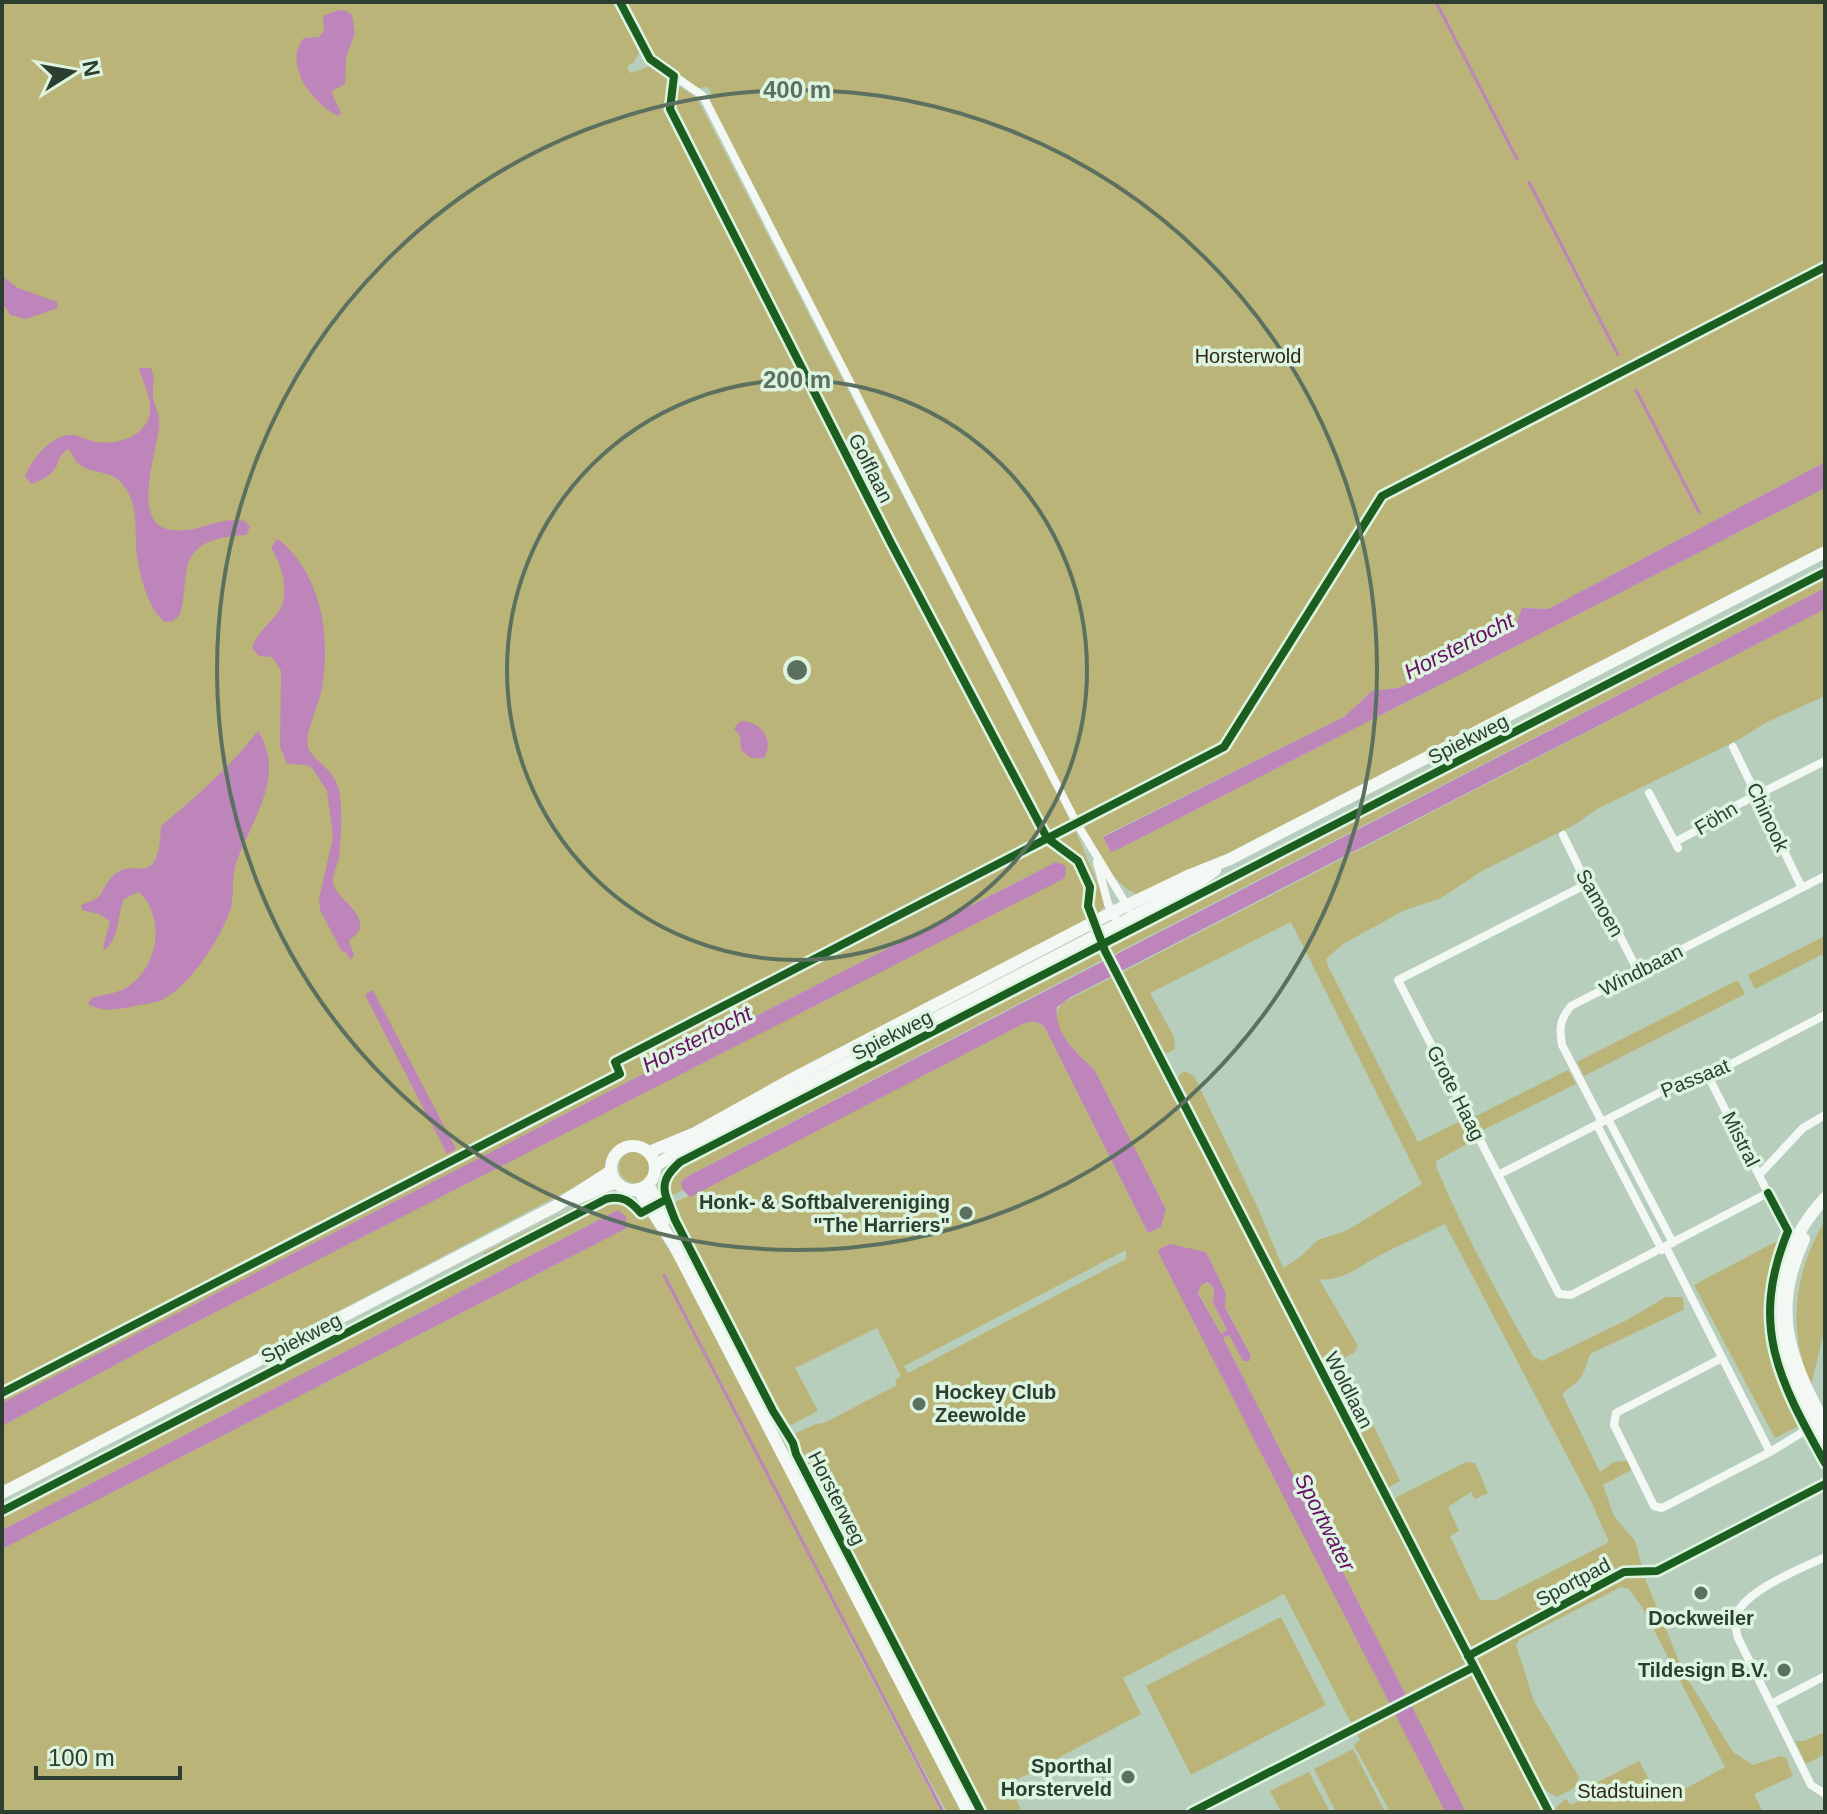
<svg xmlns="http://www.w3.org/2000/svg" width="1827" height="1814" font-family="Arial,sans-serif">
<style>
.green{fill:#bab478;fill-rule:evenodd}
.water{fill:#be85ba;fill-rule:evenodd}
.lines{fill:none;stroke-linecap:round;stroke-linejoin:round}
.stream{stroke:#be85ba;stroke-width:3}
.street{stroke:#f4f8f5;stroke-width:8}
.secondary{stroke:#f4f8f5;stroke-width:12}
.cycleway-casing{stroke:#ddf4e1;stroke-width:13}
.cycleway{stroke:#1b5e20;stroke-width:8}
.ring{fill:none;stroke:#5c7060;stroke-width:4}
.poi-dot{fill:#5c7060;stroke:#ddf4e1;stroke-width:3}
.labels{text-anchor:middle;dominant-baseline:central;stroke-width:7;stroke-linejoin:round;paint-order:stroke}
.park-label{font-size:20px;fill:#302812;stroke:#ddf4e1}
.street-label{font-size:20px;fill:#2b3e2f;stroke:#ddf4e1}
.poi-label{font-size:20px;font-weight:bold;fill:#2b3e2f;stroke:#ddf4e1;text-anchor:end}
.water-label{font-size:22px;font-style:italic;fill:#661061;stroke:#ddf4e1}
.centre{fill:#5c7060;stroke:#ddf4e1;stroke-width:4}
.ring-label{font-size:24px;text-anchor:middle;font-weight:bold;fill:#5c7060;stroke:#ddf4e1;stroke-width:7;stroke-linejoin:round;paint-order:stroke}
</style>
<rect width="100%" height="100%" fill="#b6cebb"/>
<path class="green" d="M2 2H614L639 53 634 62 627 66 630 73 651 66 670 80 667 103 675 125 889 544 1044 838 975 873 976 877 1047 841C1062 856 1086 865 1088 890 1089 901 1087 911 1090 922L737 1108 651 1146C613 1130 618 1156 598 1175L2 1487V1426L169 1336 1064 878 1066 867 1056 862 2 1403Z
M623 2H1825V462L1548 609 1527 608 1520 612 1515 628 1506 632 1493 629 1475 646 1399 688 1372 691 1344 717 1103 836 1119 849 1825 488V547L1220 859 1141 895C1116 892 1095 846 1082 826L712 105 710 100 713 96 708 87 698 88 653 55Z
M676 84 697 98 1072 823 1047 836 893 542 672 107 671 96Z
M1825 570V588L1112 955 1107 942Z
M1825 609V696L1767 722 1738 740 1599 808 1574 825 1482 871 1441 898 1403 911 1343 944 1326 959 1328 966 1418 1142 1458 1122 1465 1128 1469 1138 1467 1144 1436 1161 1437 1169C1465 1234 1498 1295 1533 1356L1542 1361 1627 1320 1666 1297H1682L1684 1303 1683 1310 1590 1354C1581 1381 1583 1377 1562 1394L1600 1472 1614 1462 1628 1461 1631 1470 1603 1485 1614 1516 1635 1541 1646 1581 1684 1673 1733 1752 1753 1765 1781 1756 1786 1758 1793 1776 1754 1794 1763 1812H1556L1555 1808 1566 1799 1571 1805 1599 1792 1596 1783 1639 1761 1661 1802 1725 1767 1642 1607 1629 1589 1621 1587 1519 1639 1516 1645 1534 1701 1579 1777 1574 1788 1557 1797 1543 1789 1398 1512 1393 1499 1466 1462 1475 1463 1488 1493 1475 1499 1471 1492 1448 1507 1459 1531 1450 1536 1480 1600H1496L1609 1542 1591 1501 1445 1224C1423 1235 1399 1245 1377 1257 1358 1267 1341 1282 1319 1279L1358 1346 1354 1353 1329 1365 1320 1359C1271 1266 1224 1172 1175 1079L1184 1071 1194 1076 1257 1206 1283 1268 1299 1258 1318 1240 1348 1230 1422 1184 1291 922 1150 993 1174 1037 1175 1049 1162 1056 1121 973Z
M1074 827 1103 896 1104 907 1093 919C1090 906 1094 897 1092 886 1088 862 1067 852 1050 839Z
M1825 936V953L1755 989 1748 975Z
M1099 947 1106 958 688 1176 681 1182 683 1190 666 1198 669 1170Z
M1115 976 1546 1812H1466L1223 1338 1229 1335 1243 1361H1250L1251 1356 1225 1306 1226 1293 1206 1252 1158 1250 1446 1812H1390L1354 1745 1360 1740 1284 1594 1123 1678 1141 1714 1009 1784 1022 1812H982L796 1450 792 1435 816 1424 824 1423 897 1385 895 1380 901 1376 877 1328 795 1368 818 1411 787 1427 775 1411 676 1218 672 1203 690 1196 1023 1024C1033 1021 1038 1020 1045 1028L1147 1231 1150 1233 1161 1227 1166 1209 1094 1069C1078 1055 1041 1021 1064 1002ZM1126 1250V1259L908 1373 904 1366Z
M1738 980 1745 994 1584 1076 1577 1062Z
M1568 1070 1576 1084 1481 1131 1474 1117Z
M619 1167a16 16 0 1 1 32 0a16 16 0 1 1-32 0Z
M608 1191 630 1195 640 1204 686 1277 962 1812H947L841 1621 941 1812H2V1549L627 1228 618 1210 2 1530V1514L487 1262 483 1253Z
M1825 1220V1328L1811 1385C1786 1328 1795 1272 1825 1220Z
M1783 1238C1751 1310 1767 1358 1801 1425L1775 1438 1694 1285Z
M1206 1282 1214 1288 1213 1302 1227 1331 1221 1334 1198 1292 1201 1284Z
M1342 1381H1352L1400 1481 1388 1488 1383 1485 1333 1384Z
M1281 1617 1326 1705 1191 1775 1146 1686Z
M1825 1732V1754L1806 1764 1795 1741H1804Z
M1353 1749 1385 1812H1336L1314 1769Z
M1309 1772 1330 1812H1281L1270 1791Z"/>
<path class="water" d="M339 10 346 11 352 15 355 33 346 58 345 84 332 91C333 101 340 106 341 114L338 116C313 104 282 64 304 38L319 37 324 31 323 16Z
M2 276 18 288 57 302 58 308 26 319 10 315 2 302Z
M139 368H151C156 381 152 385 153 397 155 408 161 416 159 427 157 451 132 520 167 529 196 536 217 515 245 521L250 527 246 535C226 536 200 539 190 559 184 571 185 600 180 615L173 621 165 622C148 609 140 577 137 556 134 534 139 509 126 489 113 467 92 476 79 464 74 460 73 454 68 449 59 455 60 459 56 467 51 476 40 481 31 484L25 476C31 460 50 437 68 435 78 434 83 439 92 441 114 447 149 437 150 410 151 395 142 382 139 368Z
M1825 462V488L1119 849 1111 852 1103 837 1344 717 1372 691 1399 688 1475 646 1494 629 1506 632 1514 628 1522 608 1548 609Z
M277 539C286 544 292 552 298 560 325 597 329 645 322 688 320 703 304 734 308 747 312 760 333 767 339 790 343 807 341 840 339 857 338 864 333 874 333 881 334 898 362 908 360 927 360 933 352 937 349 941L354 955 351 960 345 951 342 952 320 910 319 899 333 837 327 791 312 768 306 765 287 764 280 747 281 671 272 657 259 656 252 648C257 632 270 624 279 611 290 593 282 564 271 548Z
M1825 588V609L1071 997 1057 1007C1053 1032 1077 1054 1094 1069L1166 1209 1161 1227 1149 1233 1147 1231 1045 1028C1038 1020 1033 1021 1023 1024L690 1197 683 1190 681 1182 688 1176Z
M741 721C761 722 775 739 764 758H751L741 750 740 736 734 728Z
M258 731C287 777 251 820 236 863 231 878 235 896 230 911 220 939 188 990 159 1001 152 1004 143 1004 135 1006 120 1009 102 1013 88 1004L91 998C101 995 113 994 122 990 157 973 168 919 139 892L124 899C117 916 120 936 106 949L103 948 110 921 99 914 82 910 81 905C110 895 96 893 113 876 135 854 158 894 161 826 196 797 230 767 258 731Z
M1056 862 1066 866 1065 878 169 1336 2 1426V1403Z
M373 990 456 1149 447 1154 365 995Z
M618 1210 626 1217 627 1228 2 1549V1530Z
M1170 1244 1206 1252 1226 1293 1225 1307 1251 1356 1250 1361H1243L1229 1335 1223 1338 1466 1812H1445L1430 1782 1161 1258 1158 1250ZM1207 1282 1214 1288 1213 1303 1227 1330 1221 1334 1198 1293 1201 1285Z"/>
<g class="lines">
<path class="stream" d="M1437 4 1517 159
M1529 182 1618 355
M1636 390 1699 512
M664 1275 943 1812"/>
<path class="street" d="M620 2 650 59 703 96 1076 822 1129 909
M1733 747 1802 888
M1649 793 1678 848
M1563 835 1587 884 1595 888 1638 971
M1675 842 1705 826 1713 817 1825 761
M1097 862 1108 904 1119 924
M1587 884 1398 980 1559 1294 1571 1295 1768 1193 1708 1076
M1122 983 1549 1812
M1608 1119 1673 1243
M1602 1122 1562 1045C1559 1028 1560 1019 1571 1006L1825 876
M1597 1125 1662 1250
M1498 1175 1694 1075 1708 1076 1825 1015
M1759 1175 1803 1128 1825 1115
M1666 1247 1770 1452 1816 1424
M1722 1358 1616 1413 1614 1425 1654 1506 1662 1508 1770 1452
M1825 1557C1801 1569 1750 1588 1737 1613 1733 1620 1736 1630 1738 1638L1811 1785 1825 1794
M1771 1704 1825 1676"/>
<path class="secondary" d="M611 1168a22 22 0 1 1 44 0a22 22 0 1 1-44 0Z
M649 1152 695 1133 790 1080 1113 912 1190 875 1230 859 1825 552
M655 1166 675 1153 1194 885 1215 870
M648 1184 661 1210 663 1223
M638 1189 674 1245 968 1812
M578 1198 616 1182
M1825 1198C1780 1246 1764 1316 1790 1377 1800 1400 1814 1421 1825 1443
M1804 1239C1770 1314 1790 1357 1825 1425
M2 1493 556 1206 611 1171"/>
<defs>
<path id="cycleway" d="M620 2 650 59 674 76 670 109 891 543 1047 838 1078 861 1090 887 1088 906 1105 951 1549 1812
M1768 1193 1788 1231C1749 1326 1779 1380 1825 1463
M667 1199 675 1220 773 1411 793 1443 796 1454 981 1812
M2 1393 620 1074 615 1062 1224 747 1382 496 1825 267
M2 1511 606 1199C623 1195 630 1201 641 1213L667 1199C660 1183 668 1173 680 1162L1825 572
M1468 1656 1624 1572 1657 1571 1825 1484
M1192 1812 1474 1667"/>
</defs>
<use href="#cycleway" class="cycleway-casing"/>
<use href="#cycleway" class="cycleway"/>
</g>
<g class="ring">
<circle cx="797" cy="670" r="290"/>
<circle cx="797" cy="670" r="580"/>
</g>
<g class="poi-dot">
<circle cx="966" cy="1213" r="8"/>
<circle cx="919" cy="1404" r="8"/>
<circle cx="1701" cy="1593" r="8"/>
<circle cx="1784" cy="1670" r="8"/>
<circle cx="1128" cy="1777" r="8"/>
</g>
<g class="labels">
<g class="park-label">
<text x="1248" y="356">Horsterwold</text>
<text x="1630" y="1791">Stadstuinen</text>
</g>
<g class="street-label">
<text transform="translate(871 468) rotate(63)">Golflaan</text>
<text transform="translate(1468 739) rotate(-27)">Spiekweg</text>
<text transform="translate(1768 817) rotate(65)">Chinook</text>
<text transform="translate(1716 818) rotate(-31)">Föhn</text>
<text transform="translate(1600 903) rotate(60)">Samoen</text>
<text transform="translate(1641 970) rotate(-27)">Windbaan</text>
<text transform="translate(892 1035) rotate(-27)">Spiekweg</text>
<text transform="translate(1695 1078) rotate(-22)">Passaat</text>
<text transform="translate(1456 1093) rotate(63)">Grote Haag</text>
<text transform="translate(1741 1139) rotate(63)">Mistral</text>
<text transform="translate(301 1338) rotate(-27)">Spiekweg</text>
<text transform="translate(1349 1390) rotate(63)">Woldlaan</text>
<text transform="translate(837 1498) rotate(63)">Horsterweg</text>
<text transform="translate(1573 1582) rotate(-28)">Sportpad</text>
</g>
<g class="poi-label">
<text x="950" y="1202">Honk- &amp; Softbalvereniging<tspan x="950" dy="23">"The Harriers"</tspan></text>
<text x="935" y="1392" text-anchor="start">Hockey Club<tspan x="935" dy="23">Zeewolde</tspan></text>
<text x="1701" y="1618" text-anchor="middle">Dockweiler</text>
<text x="1768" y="1670">Tildesign B.V.</text>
<text x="1112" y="1766">Sporthal<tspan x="1112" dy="23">Horsterveld</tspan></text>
</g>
<g class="water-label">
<text transform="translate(1459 646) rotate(-27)">Horstertocht</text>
<text transform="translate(697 1039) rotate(-27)">Horstertocht</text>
<text transform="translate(1325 1522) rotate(63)">Sportwater</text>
</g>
</g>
<circle cx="797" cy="670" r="12" class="centre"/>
<g class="ring-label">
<text x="797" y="98">400 m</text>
<text x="797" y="388">200 m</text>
</g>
<rect width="1827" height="1814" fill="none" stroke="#2b3e2f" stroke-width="8"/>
<g transform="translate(72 72) rotate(79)" stroke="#ddf4e1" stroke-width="6" paint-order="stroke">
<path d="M0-6L14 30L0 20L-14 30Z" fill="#2b3e2f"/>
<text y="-12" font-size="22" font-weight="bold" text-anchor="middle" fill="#2b3e2f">N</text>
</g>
<path d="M36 1766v12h144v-12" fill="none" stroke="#2b3e2f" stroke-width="4"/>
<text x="48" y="1766" font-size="24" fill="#2b3e2f" stroke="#ddf4e1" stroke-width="6" paint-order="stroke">100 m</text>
</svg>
